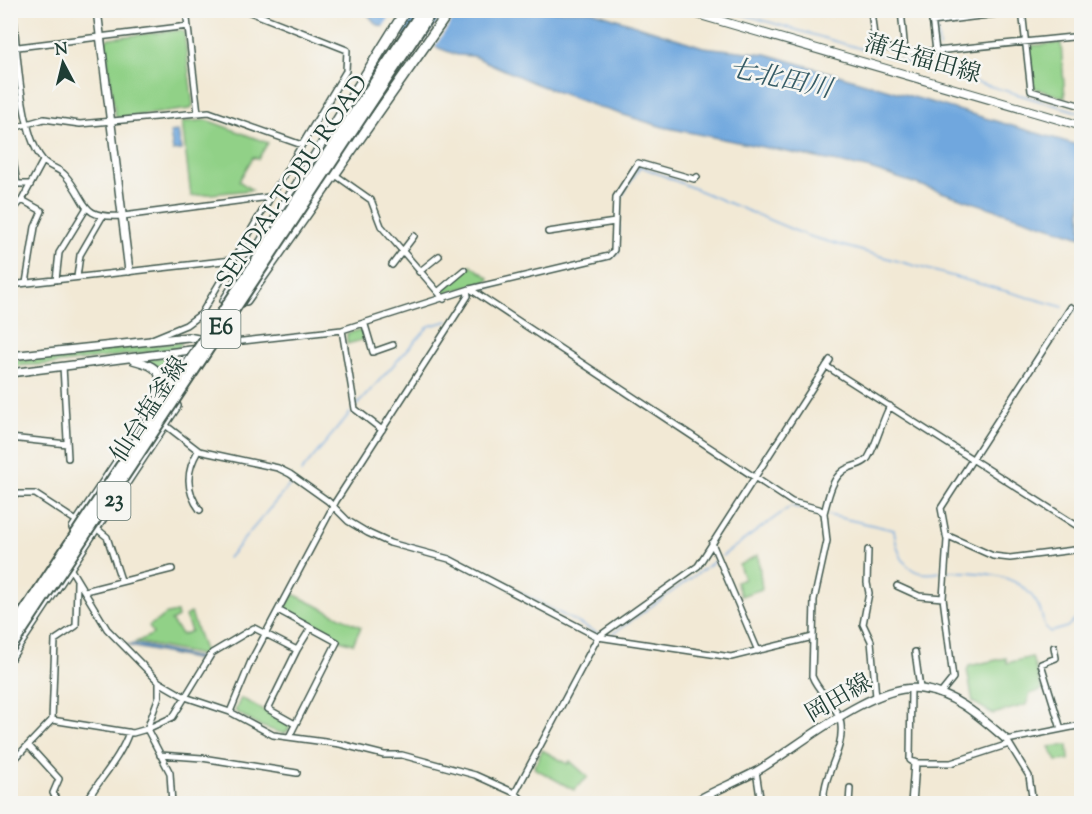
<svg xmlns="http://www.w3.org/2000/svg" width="1092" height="814" font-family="'Sorts Mill Goudy','Noto Serif JP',serif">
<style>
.green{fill:#91d187;stroke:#58875e;stroke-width:1.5}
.water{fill:#70a7de;stroke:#487289;stroke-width:1.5}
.pier{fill:#f2e9d5}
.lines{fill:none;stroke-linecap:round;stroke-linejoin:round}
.stream{stroke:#70a7de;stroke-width:1.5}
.minor-casing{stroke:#3f574c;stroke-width:8}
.tertiary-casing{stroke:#3f574c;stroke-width:10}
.secondary-casing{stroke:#3f574c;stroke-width:10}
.primary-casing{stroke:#3f574c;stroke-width:12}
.minor{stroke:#fff;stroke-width:5}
.tertiary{stroke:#fff;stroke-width:7}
.secondary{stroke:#fff;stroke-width:8}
.primary{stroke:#fff;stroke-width:9}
.motorway-bridge-casing{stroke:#3f574c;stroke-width:14;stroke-linecap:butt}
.motorway-bridge{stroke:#fff;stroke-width:10}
.labels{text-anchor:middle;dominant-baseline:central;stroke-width:5;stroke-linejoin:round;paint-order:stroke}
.shield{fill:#f6f6f2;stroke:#60746d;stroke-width:1.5}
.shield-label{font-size:22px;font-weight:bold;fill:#1f3d34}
.street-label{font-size:24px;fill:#1f3d34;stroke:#f6f6f2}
.water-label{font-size:26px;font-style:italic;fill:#375d67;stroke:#f6f6f2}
</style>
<rect width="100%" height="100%" fill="#f6f6f2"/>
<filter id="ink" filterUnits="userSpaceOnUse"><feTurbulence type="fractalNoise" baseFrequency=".0167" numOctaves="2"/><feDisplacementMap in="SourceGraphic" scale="12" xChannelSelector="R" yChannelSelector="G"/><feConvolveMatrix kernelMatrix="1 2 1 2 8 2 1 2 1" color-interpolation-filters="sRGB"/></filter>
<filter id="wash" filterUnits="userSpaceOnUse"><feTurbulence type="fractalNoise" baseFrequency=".008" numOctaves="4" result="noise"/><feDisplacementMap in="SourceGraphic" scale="24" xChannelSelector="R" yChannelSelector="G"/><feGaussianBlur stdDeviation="1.35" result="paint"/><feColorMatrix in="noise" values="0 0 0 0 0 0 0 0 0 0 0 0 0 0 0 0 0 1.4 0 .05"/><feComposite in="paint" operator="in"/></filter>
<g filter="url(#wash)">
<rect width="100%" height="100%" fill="#f2e9d5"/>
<path class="green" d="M181 30 184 32 193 105 190 109 118 118 115 115 105 41 109 38Z
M1061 43 1065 98 1034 88 1028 46Z
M207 120 268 143 258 159 253 157 239 181 252 190 191 196 182 122Z
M471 265 489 278 488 281 445 293 442 290Z
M360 330 364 332 366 339 347 344V333Z
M182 342 179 348 55 364 11 366 10 361Z
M175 356 158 367 145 359Z
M758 555 762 589 741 596 736 582 744 579 739 565Z
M293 594 361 627 353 644 343 641 287 611 285 608Z
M177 612 178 617 171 621 182 635 191 631 185 616 191 613 206 656 136 642 153 634 149 626 167 614Z
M1032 657 1042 690 1030 694 1026 705 993 714 973 702 967 670 969 666 1006 658 1007 663Z
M241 698 289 724V730L284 734 257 725 235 711Z
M1068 745 1069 760 1057 761 1049 747Z
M542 750 568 764 570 761 588 777 574 790 534 768Z"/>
<path class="water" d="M365 11H592L703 47 766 54 1081 146V237L867 168 663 127 598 107 534 83 473 56 457 55 376 24Z
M178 131 181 150 173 151 170 132Z
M136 644 204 659V661L125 645Z"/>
<path class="pier" d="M394 11H411L395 35 381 30Z
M444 11H459L433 49 422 45Z"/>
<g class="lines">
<path class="stream" d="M728 10 1082 113
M935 10V19
M936 23 939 48
M939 53 941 72
M604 260 618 254 620 199 640 166 808 236 1063 307
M481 290 500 284
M1075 311 1082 313
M357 405 429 326 448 321
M301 472 350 413
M828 515 894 530C897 557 908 580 940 572
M399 542 450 555 599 634
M722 556 791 506 819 513
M228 558 293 481
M948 571C982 573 1021 571 1039 607 1044 617 1041 625 1050 632L1067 627 1082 613
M608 637 715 561"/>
</g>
</g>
<g filter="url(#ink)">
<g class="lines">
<defs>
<path id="minor" d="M13 10C17 47 20 132 42 159 47 167 59 168 65 175 89 202 78 219 123 216L269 197
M186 10 198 113
M871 10 875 45 905 52 936 51 1082 36
M901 10 905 52
M931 10 936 51
M1022 10 1031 91 1082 106
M932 22 1029 10
M10 48 188 26
M10 129 44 119 80 124 209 112 302 145
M10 141 17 184H29
M334 174 371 200 381 226 444 299
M22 200 42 211 35 227 26 283
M10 213 22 200 43 161
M548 232 615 222
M392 265 414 236
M419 272 439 256
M77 277 80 255 102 217
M56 280 59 253 86 209
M10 285 232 260
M470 289 792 502 819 509 824 513 827 541 814 600 812 676C818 693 839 706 841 725 844 753 821 776 824 804
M439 291 464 270
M365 325 373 352 393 345
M342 330 355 409 382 430
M152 339 186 325 201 314 346 71 347 50 245 10
M216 344 342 330 470 289 609 256 614 250 616 197 638 163 694 179 697 177
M63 366 68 458
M826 366 1082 529
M164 424 199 451 278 468 290 474 328 501 348 521 368 533 390 543 449 559 598 637 731 657 813 637
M10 438 67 444
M198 451C186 471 185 490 200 510
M10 494H35L78 522
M824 513C828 499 831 480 843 471 850 465 863 466 868 458 877 443 881 423 890 406
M96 528 107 537 121 580
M946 535 993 556 1010 558 1082 549
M712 543 758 651
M868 550 867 583 869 593 863 624 871 641 876 697
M70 568 107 629 159 682 185 697 230 712 273 735 340 744 384 755H402L475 775 515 793 527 804
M897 586 919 596 943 598
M85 591 172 569
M278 610 337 642 289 737
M1054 647 1056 658 1041 664 1061 729
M915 652 920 688
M159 682V696L147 729 170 773 172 804
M911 688 910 760 915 763H951L1009 744
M941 693 953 678 943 598 947 540 941 508 1071 307
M230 712 251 661 336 501 468 296 467 290
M52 720 133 733 147 729 173 717 212 653 254 628 297 650 310 629
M295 724 268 709 297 650
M29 746 59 779 53 793 57 801 62 804
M160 755 202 758 297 773
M10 764 52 720 55 640 76 626 77 581
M756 771 761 804
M515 793 598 637 698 566 830 360
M85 804C99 779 120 759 129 732
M849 804 850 788
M1033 804 1029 776 1007 740 1082 725"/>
<path id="tertiary" d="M97 10 129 271
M10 356 188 337 208 341
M133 360C160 367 163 372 158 399
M10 373 199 349
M691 804C712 791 735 783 757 771 798 747 875 681 922 689 957 694 982 719 1007 740
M912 804 915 763"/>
<path id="secondary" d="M683 10 1082 126"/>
<path id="primary" d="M246 300 450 10
M225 301 406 10
M74 528 186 360
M10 657 176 406"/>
</defs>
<use href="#minor" class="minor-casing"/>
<use href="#tertiary" class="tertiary-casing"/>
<use href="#secondary" class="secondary-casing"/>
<use href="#primary" class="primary-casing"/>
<use href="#minor" class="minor"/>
<use href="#tertiary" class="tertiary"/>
<use href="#secondary" class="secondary"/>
<use href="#primary" class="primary"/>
<defs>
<path id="motorway-bridge" d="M10 634 423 10
M10 648 432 10"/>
</defs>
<use href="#motorway-bridge" class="motorway-bridge-casing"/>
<use href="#motorway-bridge" class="motorway-bridge"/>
</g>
</g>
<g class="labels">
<g class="shield">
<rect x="201.5" y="310" width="39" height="38" rx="4.5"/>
<rect x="97.5" y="482" width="33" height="38" rx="4.5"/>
</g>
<g class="shield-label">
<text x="221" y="329">E6</text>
<text x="114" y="501">23</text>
</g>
<g class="street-label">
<text transform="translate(922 60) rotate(16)">蒲生福田線</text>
<text transform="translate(293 182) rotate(-56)">SENDAI-TOBU ROAD</text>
<text transform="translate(150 410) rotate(-57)">仙台塩釜線</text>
<text transform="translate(839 699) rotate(-30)">岡田線</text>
</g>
<g class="water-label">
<text transform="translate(780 80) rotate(12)">七北田川</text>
</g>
</g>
<rect width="1092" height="814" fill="none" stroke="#f6f6f2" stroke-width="36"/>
<g transform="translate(63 63) rotate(353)" stroke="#f6f6f2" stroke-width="4.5" paint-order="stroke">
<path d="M0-4.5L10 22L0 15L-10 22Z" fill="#1f3d34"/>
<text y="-9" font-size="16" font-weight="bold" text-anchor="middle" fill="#1f3d34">N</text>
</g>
</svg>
